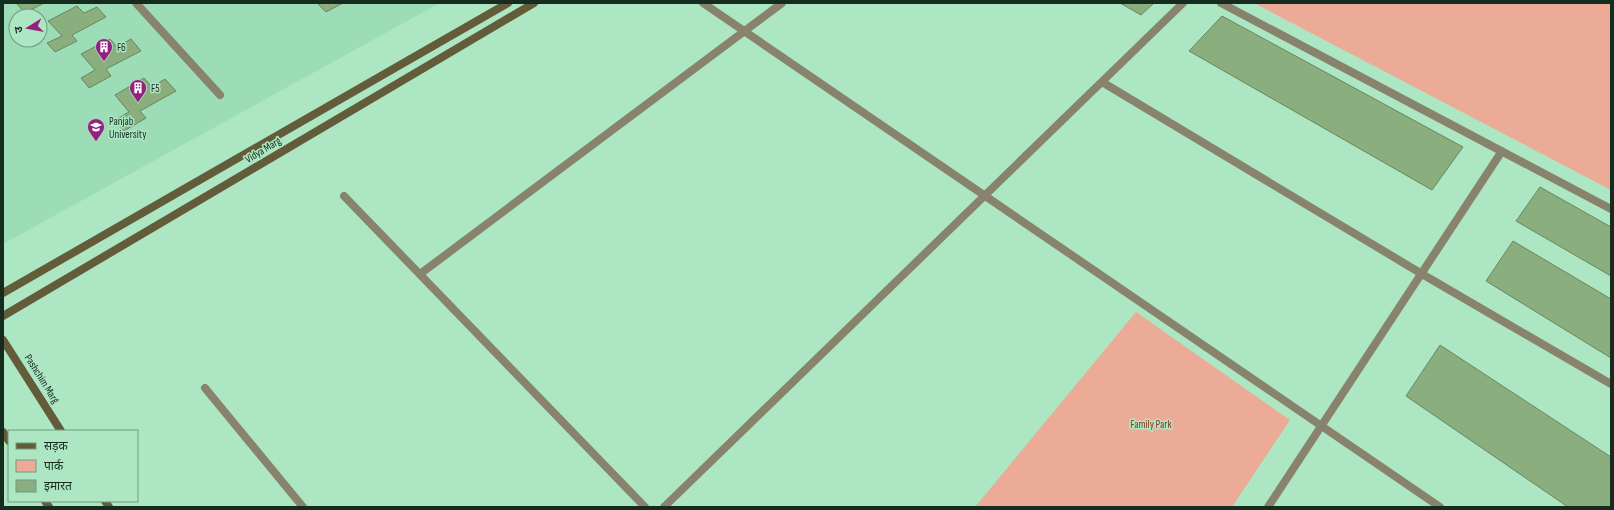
<svg xmlns="http://www.w3.org/2000/svg" width="1614" height="510" font-family="'Sofia Sans Condensed','Noto Sans Devanagari',sans-serif">
<style>
.built{fill:#9cdcb6;fill-rule:evenodd}
.green{fill:#ecab97}
.building{fill:#8bae7f;stroke:#68885c}
.lines{fill:none;stroke-linecap:round;stroke-linejoin:round}
.service{stroke:#88836c;stroke-width:8}
.minor{stroke:#88836c;stroke-width:8}
.secondary{stroke:#635c3a;stroke-width:8}
.labels{text-anchor:middle;dominant-baseline:central;stroke-width:3;stroke-linejoin:round;paint-order:stroke}
.poi-label{font-size:11px;fill:#162c1f;stroke:#ade6c3;text-anchor:start}
.street-label{font-size:11px;fill:#162c1f;stroke:#ade6c3}
.park-label{font-size:11px;fill:#8b361b;stroke:#ade6c3}
</style>
<rect width="100%" height="100%" fill="#ade6c3"/>
<path class="built" d="M3 3H440L3 244ZM16 16H40V40H16Z"/>
<path class="green" d="M1254 3H1611V190Z
M1136 312 1290 420 1232 507H975Z"/>
<path class="building" d="M19 3H44L25 13 17 4Z
M317 3H343L326 12Z
M1120 3H1154L1141 15Z
M77 6 84 13 97 7 106 17 72 35 77 41 55 52 47 43 62 36 48 21Z
M1222 16 1463 147 1432 190 1189 51Z
M110 39 117 47 131 39 141 51 106 69 111 76 89 88 81 78 95 70 81 54Z
M144 78 152 87 165 79 176 91 140 111 146 118 124 131 115 120 129 112 115 95Z
M1540 187 1611 227V276L1516 221Z
M1513 241 1611 299V358L1486 281Z
M1440 345 1611 457V507H1568L1406 396Z"/>
<g class="lines">
<path class="service" d="M136 3 220 95"/>
<path class="minor" d="M703 3 1440 507
M1221 3 1611 209
M1102 82 1422 274 1611 384
M344 196 645 507
M420 274 782 3
M205 388 303 507
M664 507 1183 3
M1268 507 1502 151"/>
<path class="secondary" d="M3 293 508 3
M3 316 534 3
M3 340 61 431
M3 432 9 441
M45 501 49 507
M105 501 109 507"/>
</g>
<defs>
<symbol id="building-pin" viewBox="-11 -11 22 30"><path d="M0 17L-7.5 6A9.5 9.5 0 1 1 7.5 6Z" fill="#95217e" stroke="#ade6c3"/><path d="M-4-6H4V6H1V3H-1V6H-4ZM-2.5-4.3h1.7v1.8h-1.7ZM.8-4.3h1.7v1.8H.8ZM-2.5-1h1.7V.8h-1.7ZM.8-1h1.7V.8H.8Z" fill="#fff"/></symbol>
<symbol id="university-pin" viewBox="-11 -11 22 30"><path d="M0 17L-7.5 6A9.5 9.5 0 1 1 7.5 6Z" fill="#95217e" stroke="#ade6c3"/><path d="M0-5L7-2L0 1L-7-2ZM-4 1L0 2.5L4 1V4Q0 6-4 4Z" fill="#fff"/></symbol>
</defs>
<g fill-rule="evenodd">
<use href="#building-pin" x="94" y="37" width="20" height="27"/>
<use href="#building-pin" x="128" y="78" width="20" height="27"/>
<use href="#university-pin" x="86" y="117" width="20" height="27"/>
</g>
<g class="labels">
<g class="poi-label">
<text x="117" y="47">F6</text>
<text x="151" y="88">F5</text>
<text x="109" y="121">Panjab<tspan x="109" dy="13">University</tspan></text>
</g>
<g class="street-label">
<text transform="translate(263 150) rotate(-31)">Vidya Marg</text>
<text transform="translate(42 379) rotate(58)">Pashchim Marg</text>
</g>
<g class="park-label">
<text x="1151" y="424">Family Park</text>
</g>
</g>
<rect width="1614" height="510" fill="none" stroke="#162c1f" stroke-width="8"/>
<rect x="8" y="430" width="130" height="72" fill="#ade6c3" stroke="#719c81"/>
<rect x="16" y="443" width="20" height="6" fill="#635c3a" stroke="#719c81"/>
<text x="44" y="450" font-size="12" fill="#162c1f">सड़क</text>
<rect x="16" y="460" width="20" height="12" fill="#ecab97" stroke="#719c81"/>
<text x="44" y="470" font-size="12" fill="#162c1f">पार्क</text>
<rect x="16" y="480" width="20" height="12" fill="#8bae7f" stroke="#719c81"/>
<text x="44" y="490" font-size="12" fill="#162c1f">इमारत</text>
<g transform="translate(28 28) rotate(259)"><circle r="19" fill="#ade6c3" stroke="#719c81"/>
<path d="M0-3L7 15L0 10L-7 15Z" fill="#95217e"/>
<text y="-6" font-size="11" font-weight="bold" text-anchor="middle" fill="#162c1f">उ</text>
</g>
</svg>
